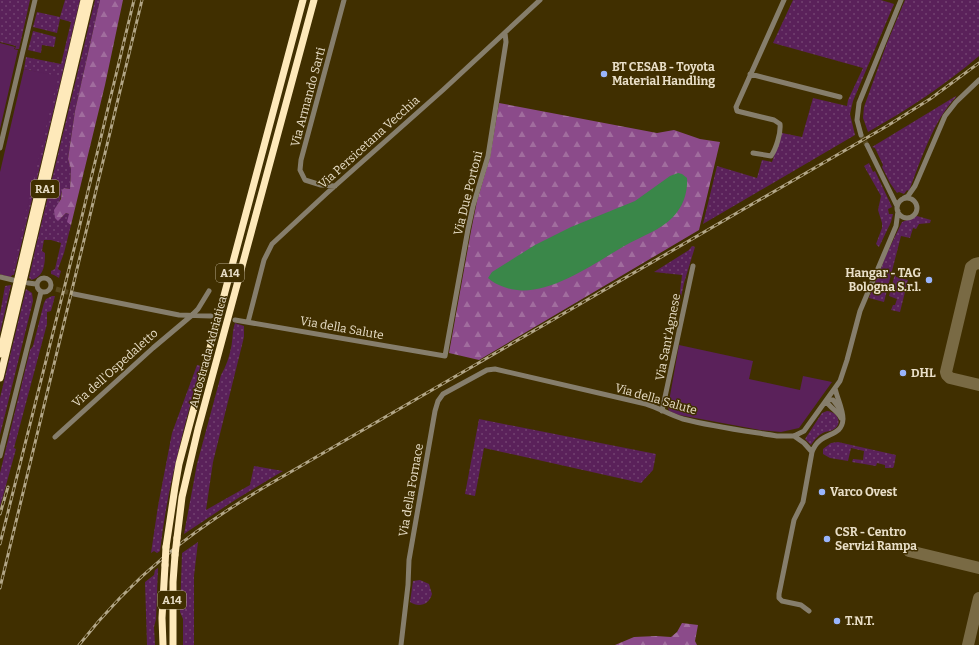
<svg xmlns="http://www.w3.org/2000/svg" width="979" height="645" font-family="Bitter,serif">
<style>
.grass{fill:url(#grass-dots)}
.forest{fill:url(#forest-firs)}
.park{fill:#5a215a}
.water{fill:#3a8749}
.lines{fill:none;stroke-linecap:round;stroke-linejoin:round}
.taxiway{stroke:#796a44;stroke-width:12}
.minor-tunnel{stroke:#59491e;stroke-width:5;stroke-dasharray:5 2.5;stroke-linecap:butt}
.minor{stroke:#867e6c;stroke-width:5}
.highway{stroke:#fee9ba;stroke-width:7}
.rail-casing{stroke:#b2a687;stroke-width:3}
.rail{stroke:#402f00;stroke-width:1.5;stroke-dasharray:4.5;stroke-linecap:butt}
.highway-bridge{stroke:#fee9ba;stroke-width:7}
.poi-dot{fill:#99b5fd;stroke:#402f00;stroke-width:1.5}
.labels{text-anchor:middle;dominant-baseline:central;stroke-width:3;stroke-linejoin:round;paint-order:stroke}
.shield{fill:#402f00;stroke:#b6aa8c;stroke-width:1}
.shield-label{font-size:11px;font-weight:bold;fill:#e9dfc8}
.poi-label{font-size:12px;font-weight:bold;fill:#e9dfc8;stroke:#402f00;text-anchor:start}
.street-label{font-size:12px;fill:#e9dfc8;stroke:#402f00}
</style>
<defs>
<pattern id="grass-dots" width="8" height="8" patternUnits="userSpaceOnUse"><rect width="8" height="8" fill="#5a215a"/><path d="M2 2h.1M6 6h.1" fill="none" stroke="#724170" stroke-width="1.8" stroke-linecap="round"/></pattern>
<pattern id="forest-firs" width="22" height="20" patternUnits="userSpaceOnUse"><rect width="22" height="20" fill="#8b4b8a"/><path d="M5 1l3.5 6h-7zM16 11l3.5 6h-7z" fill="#a16d9e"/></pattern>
</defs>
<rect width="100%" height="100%" fill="#402f00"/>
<path class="grass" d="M0 0H30L19 49H15L16 46 0 42Z
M65 0H80L14 275H12L11 277 0 274 48 75 24 69 26 57 61 64 71 22 60 19 57 33 33 27 37 12 60 17Z
M95 0H100L75 111 68 159 71 169 70 189 64 188C59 194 62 202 56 207L61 218 66 213 69 214 70 225H71L64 253 58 269 61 271 59 278 54 275 51 274V271L55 269 61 243 51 240H44L42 251 45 253C45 265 44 277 31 280V279L29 278 35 250Z
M793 0H881L894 4 853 101 850 114 855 135 703 224 717 166 757 178 762 160 772 162 782 133 802 137 813 98 847 106 848 100 863 68 773 43Z
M905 0H979V56C945 85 907 110 868 132L863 118 864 107 887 43Z
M33 31 56 37 54 47 42 45 41 53 28 50Z
M956 96V97C933 121 921 160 909 191L907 190 904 194 899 192 897 193 890 183 882 167 883 165 875 148 872 147Z
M869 163 873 172 875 171 892 207 888 209 889 214H893L891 222 879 247 876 244 882 228V223L878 210 881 196 864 166Z
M917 216 931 220 930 223 919 224 916 229 913 228 910 238 901 236 884 302 869 298 887 253 902 222Z
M692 246 695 247 684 283 677 316 682 275 654 272 689 250Z
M895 274H896V277L908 280 900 312 891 310 893 305H895L897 299 889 296Z
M11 285 0 333V314L5 286Z
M26 289 32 293 33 301 0 435V398Z
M52 296H55L51 311 47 312V324L14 448 16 449 0 507V473L30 350 33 346 44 303 46 299Z
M235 323 244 326V337L213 462 206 510 250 485 254 466 283 471 235 500 184 534 197 464 221 375C226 366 229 358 231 348 233 340 232 331 235 323Z
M197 365 201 366C184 427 167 488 160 551L157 553 154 551 151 553 158 506 172 433Z
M827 411C836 411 844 423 834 429 832 431 828 431 825 432 819 434 814 440 811 445L805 439 822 413Z
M479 419 656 454 653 470 641 483 484 448 475 496 465 494Z
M838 442 896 455 894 466 893 468H885V465L877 463 876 466 852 462 853 459 863 460 864 451 851 448 848 461 830 458 823 454V449L831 443Z
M198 542 194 576V645H183V619L180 612 182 553Z
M158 568 156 619 154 627 155 645H147L145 582 154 575 155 570Z
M420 580 429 584 432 594C429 605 419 608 410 602L413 581Z"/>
<path class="forest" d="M100 0H123L105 85 71 225 67 222 69 214 66 213 58 221 55 218 54 210 61 199 62 190 64 188 70 189 71 169 68 159 75 111Z
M499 103 657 133 674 130 700 139 720 142 699 230 479 360 449 353 471 231 477 201 490 157Z
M682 623 698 625 695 641 697 645H615L634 637 656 636 671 637 677 632Z"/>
<path class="park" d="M0 43 15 47 14 49 18 50 0 129Z
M24 69 58 76 11 277 0 274V172Z
M679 345 753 361 749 379 800 390 803 376 832 382 799 428 781 432 760 430 679 415 669 411 668 407Z"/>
<path class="water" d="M678 173 682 174 687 178C688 192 683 207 673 217 661 230 642 236 626 245 593 264 542 302 504 287 498 285 492 282 488 278L492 272 535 245 571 227 635 201 670 176Z"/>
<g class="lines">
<path class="taxiway" d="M979 263 975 264 971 267 946 372 947 375 950 378 979 385
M909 551 979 568
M968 645 979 598"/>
<path class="minor-tunnel" d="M861 135 867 145
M56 289 74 294"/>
<path class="minor" d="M750 74 840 97
M861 135 857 120 859 103 901 0
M867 145 897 206
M0 148 35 0
M753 153 771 156C776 149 781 133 780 124L774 120 737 111 736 107 784 0
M335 186 321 185 305 180 300 170 301 160 344 0
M904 198 908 196 915 186 945 116 956 102 979 80
M897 208a10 10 0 1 1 20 0a10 10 0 1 1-20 0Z
M0 277 13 280
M37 285a7 7 0 1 1 14 0a7 7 0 1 1-14 0Z
M28 283 36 284
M74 294 179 315 211 316
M235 320 445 356 468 229 473 206 488 156 506 42 505 33
M248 322 264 260 272 244 327 193 443 90 540 0
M828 399 833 400 840 409
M826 401C830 408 838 411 841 418
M662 411 693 266
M794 436 804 443 812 452
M55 437 153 348 191 316 198 309 209 291
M0 456 41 292
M809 611 801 605 782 601 779 598V594L794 520 803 502 812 452C820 430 842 439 843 419 843 409 837 398 835 388
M401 645 408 585 409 560 435 411 438 401 443 394 487 370 495 369 646 404C659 408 670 415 683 419 714 427 746 431 777 436H794L804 431 840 381 847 360 860 311 896 226 898 211"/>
<path class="highway" d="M0 354 84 0
M0 378 90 0
M177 538 182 497 198 429 314 0
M166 547 175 487 179 464 303 0
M163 645 162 618 165 565
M173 645V582L175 555"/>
<defs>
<path id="rail" d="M0 514 8 487
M0 544 77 237 134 0
M0 588 142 0
M79 645C134 575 192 530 268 485L887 126 930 99 979 63"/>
</defs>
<use href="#rail" class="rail-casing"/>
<use href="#rail" class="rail"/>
<path class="highway-bridge" d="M175 555 177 538
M165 565 166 547"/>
</g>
<g class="poi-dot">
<circle cx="604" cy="74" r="4"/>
<circle cx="929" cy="280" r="4"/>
<circle cx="903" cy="373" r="4"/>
<circle cx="822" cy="492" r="4"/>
<circle cx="827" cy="539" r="4"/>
<circle cx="837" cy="621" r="4"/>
</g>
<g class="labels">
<g class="shield">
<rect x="31" y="180" width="28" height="18" rx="3"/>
<rect x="216" y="264" width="28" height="18" rx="3"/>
<rect x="158" y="591" width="28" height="18" rx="3"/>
</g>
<g class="shield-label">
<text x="45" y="189">RA1</text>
<text x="230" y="273">A14</text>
<text x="172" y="600">A14</text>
</g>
<g class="poi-label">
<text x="612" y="67">BT CESAB - Toyota<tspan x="612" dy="14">Material Handling</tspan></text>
<text x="921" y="273" text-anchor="end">Hangar - TAG<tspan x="921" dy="14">Bologna S.r.l.</tspan></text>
<text x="911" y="373">DHL</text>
<text x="830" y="492">Varco Ovest</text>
<text x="835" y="532">CSR - Centro<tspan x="835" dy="14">Servizi Rampa</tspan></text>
<text x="845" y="621">T.N.T.</text>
</g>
<g class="street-label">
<text transform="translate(308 97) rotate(-75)">Via Armando Sarti</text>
<text transform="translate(369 142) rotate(-42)">Via Persicetana Vecchia</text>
<text transform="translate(468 193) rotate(-76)">Via Due Portoni</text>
<text transform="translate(342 328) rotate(10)">Via della Salute</text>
<text transform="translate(668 337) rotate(-79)">Via Sant'Agnese</text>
<text transform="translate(208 352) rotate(-75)">Autostrada Adriatica</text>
<text transform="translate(115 368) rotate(-42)">Via dell'Ospedaletto</text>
<text transform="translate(656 399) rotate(16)">Via della Salute</text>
<text transform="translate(411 490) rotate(-80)">Via della Fornace</text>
</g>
</g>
</svg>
